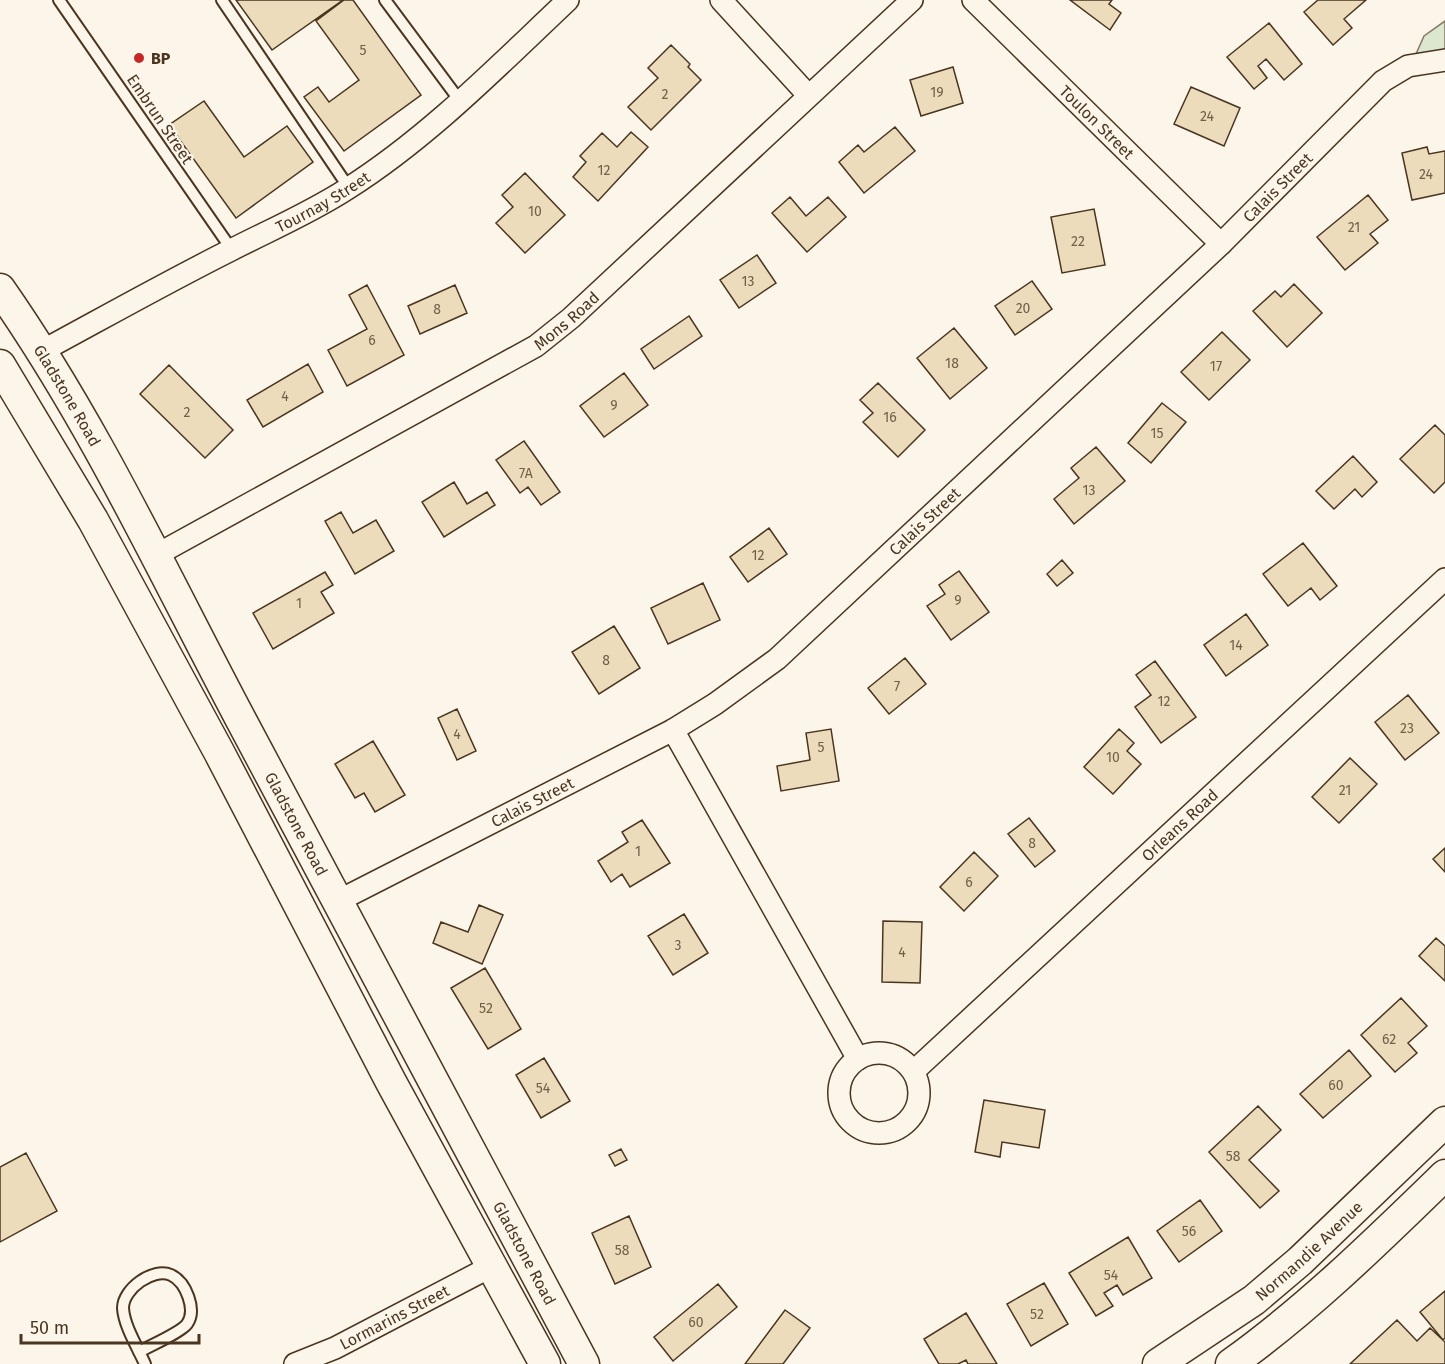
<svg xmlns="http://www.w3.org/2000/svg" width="1445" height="1364" font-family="'Fira Sans',sans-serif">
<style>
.green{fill:#dce7d0;stroke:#887966;stroke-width:1.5}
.building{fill:#ecdcbc;stroke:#4a3520;stroke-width:1.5}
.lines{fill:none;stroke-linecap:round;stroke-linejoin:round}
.lane-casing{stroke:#4a3520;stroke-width:14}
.street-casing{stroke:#4a3520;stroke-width:24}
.secondary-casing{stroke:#4a3520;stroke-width:33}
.lane{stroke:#fbf6e9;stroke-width:10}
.street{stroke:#fbf6e9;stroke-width:21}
.secondary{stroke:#fbf6e9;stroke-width:30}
.poi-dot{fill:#c62828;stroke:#fbf6e9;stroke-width:2}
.labels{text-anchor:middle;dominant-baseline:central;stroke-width:4.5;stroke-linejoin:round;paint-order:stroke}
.number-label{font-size:14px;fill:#725f47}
.poi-label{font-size:16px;font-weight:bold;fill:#4a3520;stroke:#fbf6e9;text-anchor:start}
.street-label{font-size:16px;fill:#4a3520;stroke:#fbf6e9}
</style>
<rect width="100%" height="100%" fill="#fbf6e9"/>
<path class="green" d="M1445 21V53L1416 54 1424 36Z"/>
<path class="building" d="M236 0H343L272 50Z
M344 0H353L421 95 344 151 304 97 318 87 329 102 359 80 316 21Z
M1070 0H1112L1109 4 1121 13 1110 30Z
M1318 0H1366L1344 19 1352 28 1333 45 1304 12Z
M1269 23 1302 64 1284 80 1266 59 1258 66 1267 78 1254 89 1227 57Z
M671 45 690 64 688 67 701 80 651 130 628 107 658 78 648 68Z
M953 67 963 103 921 116 910 80Z
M1191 87 1240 108 1224 146 1174 124Z
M204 101 244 157 287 126 313 162 236 218 169 125Z
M895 127 915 151 864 193 839 162 858 145 864 152Z
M631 132 648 147 598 201 573 177 586 162 580 156 602 133 617 147Z
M1427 147 1429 154 1445 151V193L1412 200 1402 153Z
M525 173 565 215 525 253 496 223 513 207 502 195Z
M1368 195 1388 220 1370 234 1378 243 1345 270 1317 237Z
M790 197 806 216 828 197 846 217 807 252 772 213Z
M1094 209 1105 265 1062 273 1051 217Z
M757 255 776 283 739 308 720 280Z
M1032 281 1052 309 1015 335 995 306Z
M1294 284 1322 313 1287 347 1253 311 1275 291 1281 297Z
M367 285 404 355 347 386 328 350 367 329 349 295Z
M455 285 467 313 420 334 408 306Z
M689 316 702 336 654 369 641 349Z
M954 328 987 368 950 399 917 358Z
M1222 332 1250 360 1209 400 1181 372Z
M308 364 323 392 263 427 247 400Z
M169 365 233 430 205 458 140 394Z
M624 373 648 405 604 437 580 406Z
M878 383 925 430 898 457 863 422 873 413 860 400Z
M1162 403 1186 422 1151 463 1128 443Z
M1435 425 1445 435V482L1434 493 1400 459Z
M524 441 560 492 541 505 528 487 520 493 496 460Z
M1096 447 1125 481 1074 524 1054 499 1079 478 1071 468Z
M1353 456 1377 482 1362 497 1355 489 1334 509 1316 491Z
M454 482 467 504 487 492 495 505 444 537 422 502Z
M341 512 353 533 376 520 394 551 355 574 325 521Z
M769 528 787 554 748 582 730 557Z
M1303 543 1337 586 1320 600 1311 588 1288 606 1263 574Z
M1062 560 1073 573 1057 586 1047 574Z
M959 571 989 612 951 640 927 606 945 594 939 585Z
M325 572 333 585 321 592 334 613 273 649 253 613Z
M703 583 720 620 668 644 651 608Z
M1246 614 1268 645 1226 676 1204 645Z
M614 626 640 668 599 694 572 652Z
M905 658 926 684 889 714 868 688Z
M1155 661 1196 717 1161 743 1135 707 1151 695 1136 675Z
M1408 695 1439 733 1405 760 1375 722Z
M457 709 476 751 457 760 438 718Z
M831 729 839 781 781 791 777 766 810 760 806 733Z
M1119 729 1134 743 1127 751 1141 764 1113 794 1084 767Z
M373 741 405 795 375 812 364 793 355 798 335 764Z
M1350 758 1377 784 1339 823 1312 797Z
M1029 818 1055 851 1035 867 1008 834Z
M642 820 670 863 630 887 622 874 611 882 598 861 628 842 622 832Z
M1445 848V872L1433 859Z
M974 852 998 876 964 911 940 887Z
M479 905 503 915 482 964 433 943 441 922 468 932Z
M684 914 708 953 673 975 648 936Z
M883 921 922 922 920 983 882 982Z
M1436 938 1445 946V981L1419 956Z
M485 968 521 1029 488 1049 451 988Z
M1401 998 1427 1026 1408 1043 1417 1053 1395 1072 1361 1035Z
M1349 1050 1371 1076 1323 1118 1300 1094Z
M544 1058 570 1101 541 1118 516 1075Z
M984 1100 1045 1110 1039 1148 1002 1142 1000 1157 975 1152Z
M1258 1106 1281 1130 1249 1160 1279 1191 1260 1208 1209 1152Z
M621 1149 627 1160 615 1166 609 1155Z
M26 1153 57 1211 0 1242V1167Z
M1200 1200 1222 1231 1179 1262 1157 1231Z
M629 1216 651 1267 615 1284 592 1233Z
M1128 1237 1152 1278 1123 1295 1117 1285 1104 1293 1113 1306 1096 1316 1069 1273Z
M1044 1283 1068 1324 1031 1346 1007 1304Z
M718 1284 737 1307 673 1361 654 1337Z
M1445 1291V1338L1443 1340 1420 1312Z
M785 1310 810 1328 783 1364H745Z
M966 1313 997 1364H968L966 1360 958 1364H939L924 1339Z
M1397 1320 1417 1341 1430 1328 1445 1342V1364H1350Z"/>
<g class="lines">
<defs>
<path id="lane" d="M59 0 232 250
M222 0 349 188
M385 0 460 101
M139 1352C151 1345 180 1333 187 1324 197 1310 186 1282 171 1275 153 1267 123 1289 123 1308 124 1326 138 1348 145 1364"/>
<g id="street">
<path d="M721 0 808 95"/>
<path id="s1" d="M973 0 1221 244"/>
<path id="s2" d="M42 351C105 317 167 282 231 250 270 230 310 213 347 189 429 137 498 66 568 0"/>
<path id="s3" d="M158 554 536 346 571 318 912 0"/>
<path d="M673 730 858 1059"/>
<path id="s4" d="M338 901 673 730 715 704 777 659 1221 244 1383 81 1408 66 1445 60"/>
<circle cx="879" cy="1093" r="40"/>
<path id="s5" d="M914 1071 1445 579"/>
<path id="s6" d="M295 1364 335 1348 492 1266"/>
</g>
<g id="secondary">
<path id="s7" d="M0 289C95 425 163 573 240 718 355 933 469 1149 584 1364"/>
<path d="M0 365 93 520 219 752 391 1082 545 1364"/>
<path id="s8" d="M1158 1364 1254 1300 1300 1261 1445 1122"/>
<path d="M1231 1364C1309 1308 1376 1242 1445 1175"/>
</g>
</defs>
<use href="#lane" class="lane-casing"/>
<use href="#street" class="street-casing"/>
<use href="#secondary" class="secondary-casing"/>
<use href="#lane" class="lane"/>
<use href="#street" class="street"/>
<use href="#secondary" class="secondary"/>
</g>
<circle class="poi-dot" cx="139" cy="58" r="6"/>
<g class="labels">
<g class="number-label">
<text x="363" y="50">5</text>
<text x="937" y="92">19</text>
<text x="665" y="94">2</text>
<text x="1207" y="116">24</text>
<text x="604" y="170">12</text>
<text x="1426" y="174">24</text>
<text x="535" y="211">10</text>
<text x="1354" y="227">21</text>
<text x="1078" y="241">22</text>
<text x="748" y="281">13</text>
<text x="1023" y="308">20</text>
<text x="437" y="309">8</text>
<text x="372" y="340">6</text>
<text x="952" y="363">18</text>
<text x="1216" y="366">17</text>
<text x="285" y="396">4</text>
<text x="614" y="405">9</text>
<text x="187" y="412">2</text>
<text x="890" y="417">16</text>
<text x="1157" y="433">15</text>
<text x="526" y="473">7A</text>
<text x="1089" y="490">13</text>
<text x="758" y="555">12</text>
<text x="958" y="600">9</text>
<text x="299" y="603">1</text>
<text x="1236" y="645">14</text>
<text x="606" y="660">8</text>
<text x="897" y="686">7</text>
<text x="1164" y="701">12</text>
<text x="1407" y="728">23</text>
<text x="457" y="734">4</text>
<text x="821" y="747">5</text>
<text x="1113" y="757">10</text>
<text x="1345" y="790">21</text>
<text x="1032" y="843">8</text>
<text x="638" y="851">1</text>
<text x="969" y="882">6</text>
<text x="678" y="945">3</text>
<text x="902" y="952">4</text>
<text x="486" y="1008">52</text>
<text x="1389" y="1039">62</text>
<text x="1336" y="1085">60</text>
<text x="543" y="1088">54</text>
<text x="1233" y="1156">58</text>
<text x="1189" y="1231">56</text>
<text x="622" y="1250">58</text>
<text x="1111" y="1275">54</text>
<text x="1037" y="1314">52</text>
<text x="696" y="1322">60</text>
</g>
<g class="poi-label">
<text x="151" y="58">BP</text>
</g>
<g class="street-label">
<text transform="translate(160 119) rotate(56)">Embrun Street</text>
<text stroke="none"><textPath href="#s1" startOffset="174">Toulon Street</textPath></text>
<text stroke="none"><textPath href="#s4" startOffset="1190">Calais Street</textPath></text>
<text stroke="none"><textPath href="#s2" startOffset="318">Tournay Street</textPath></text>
<text stroke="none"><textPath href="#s3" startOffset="471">Mons Road</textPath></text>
<text stroke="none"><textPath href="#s7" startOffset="126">Gladstone Road</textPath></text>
<text stroke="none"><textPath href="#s4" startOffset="704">Calais Street</textPath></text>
<text stroke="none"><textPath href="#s4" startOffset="218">Calais Street</textPath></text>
<text stroke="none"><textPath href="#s7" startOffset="612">Gladstone Road</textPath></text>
<text stroke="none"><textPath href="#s5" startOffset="362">Orleans Road</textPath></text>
<text stroke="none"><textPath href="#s8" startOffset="189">Normandie Avenue</textPath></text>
<text stroke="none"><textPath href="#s7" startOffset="1098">Gladstone Road</textPath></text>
<text stroke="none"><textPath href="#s6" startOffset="110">Lormarins Street</textPath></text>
</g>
</g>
<path d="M21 1334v9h178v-9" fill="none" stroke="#4a3520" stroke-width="3"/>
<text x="30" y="1334" font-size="18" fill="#4a3520" stroke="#fbf6e9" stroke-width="4.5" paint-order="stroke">50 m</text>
</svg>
